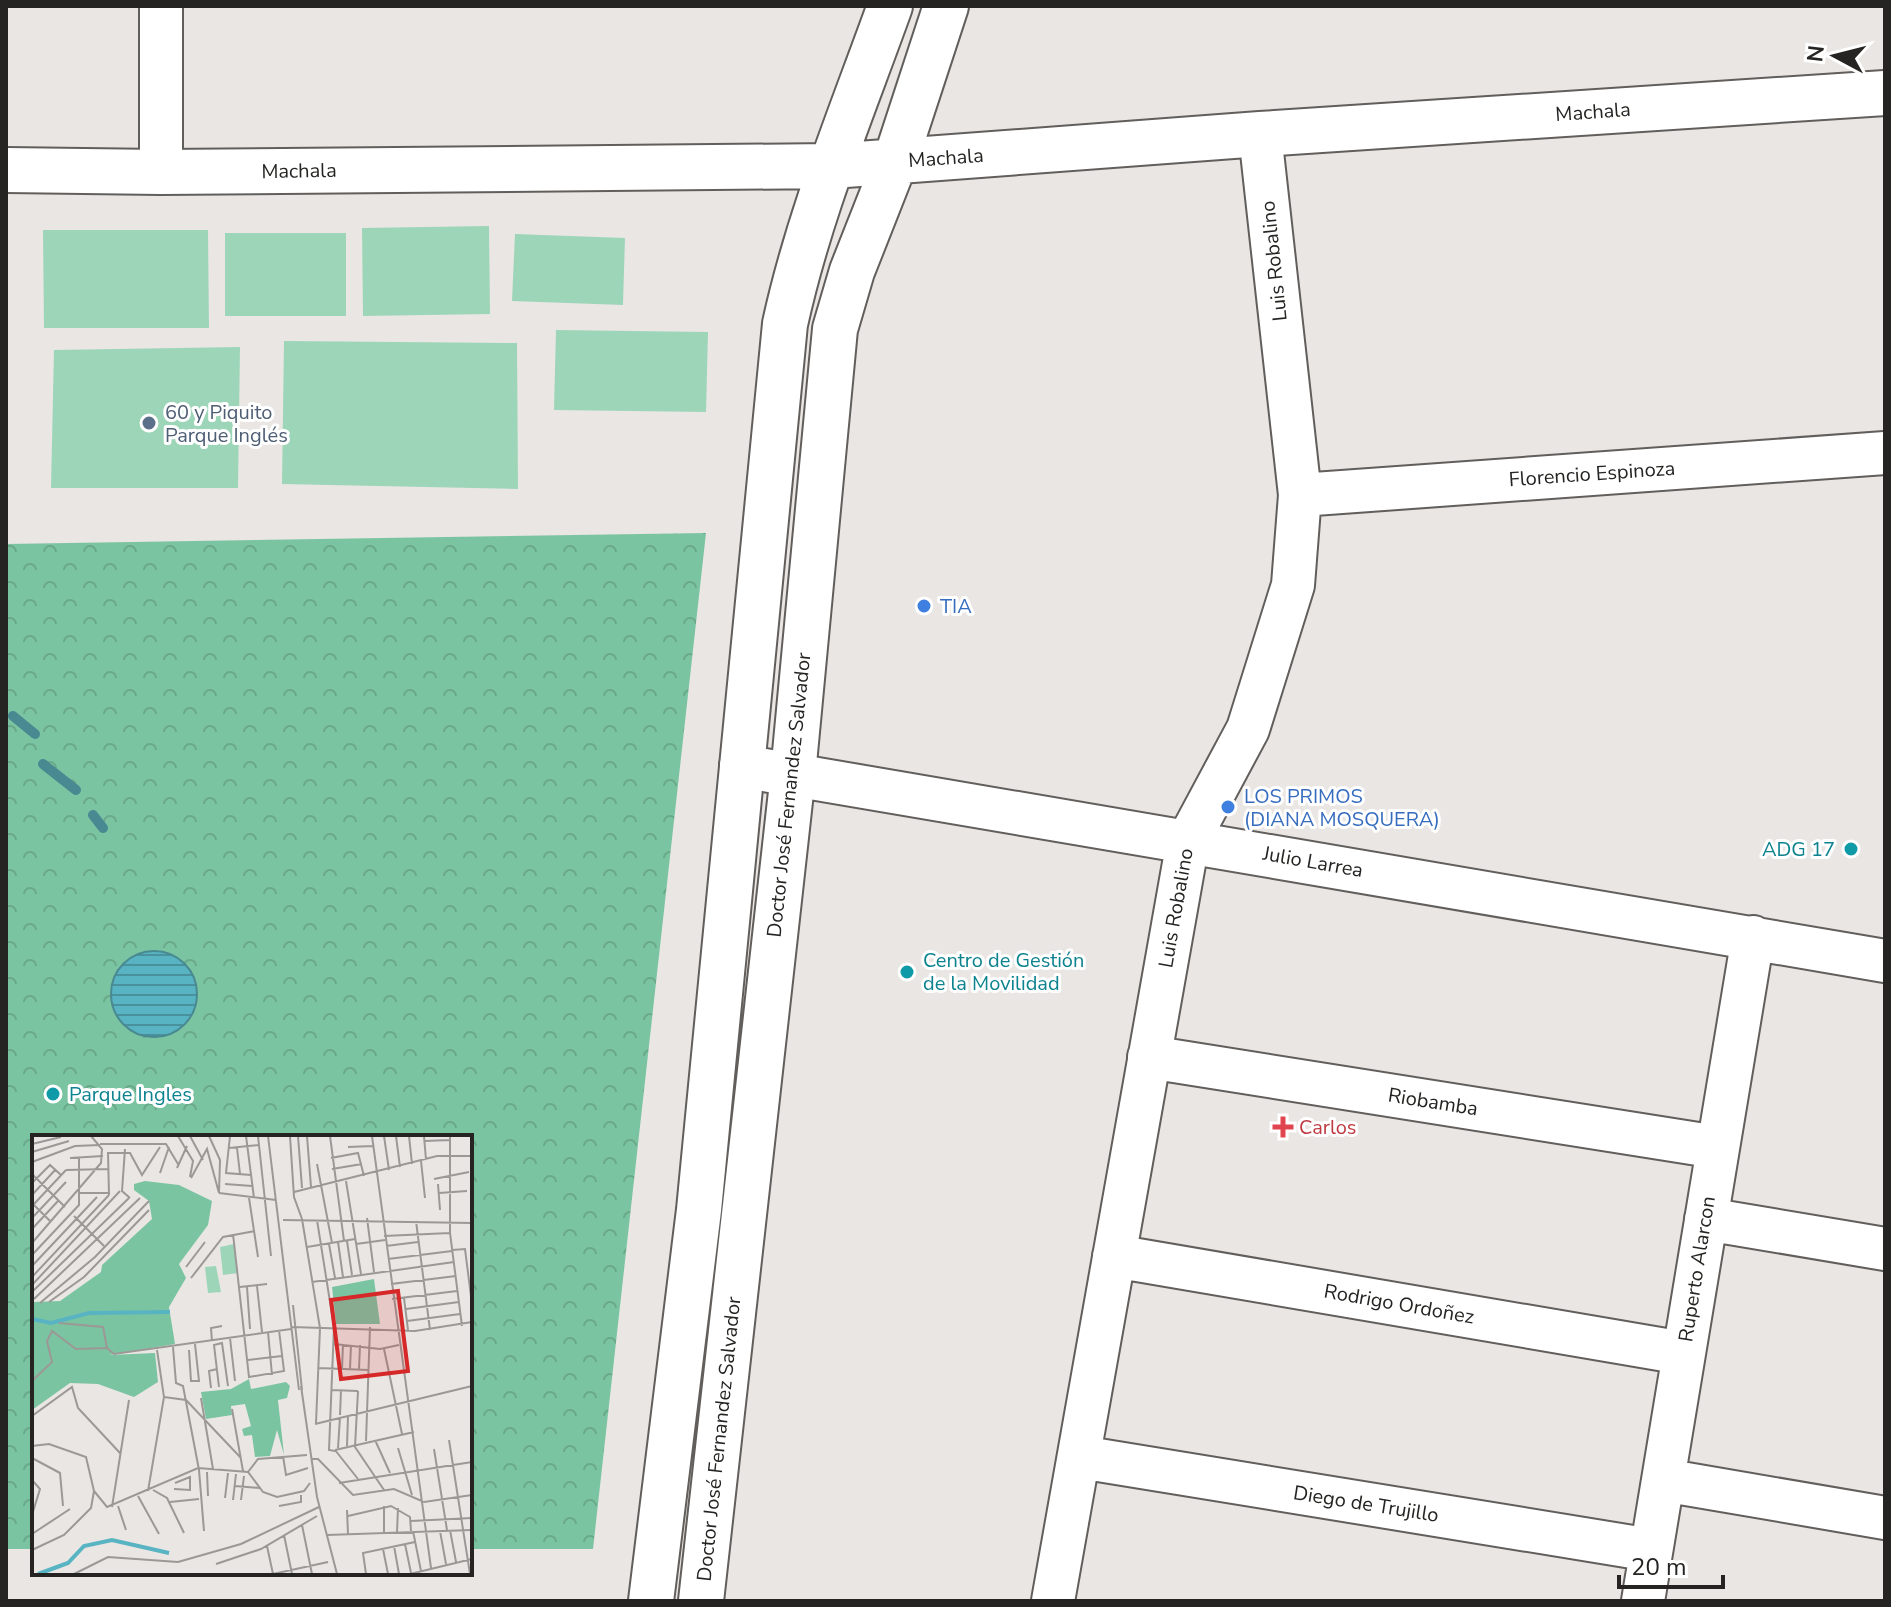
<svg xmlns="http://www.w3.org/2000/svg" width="1891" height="1607" font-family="'Nunito Sans',sans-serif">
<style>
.forest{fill:url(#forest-crowns)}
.pitch{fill:#9dd5b9}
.water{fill:url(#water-rules);stroke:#498992;stroke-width:2}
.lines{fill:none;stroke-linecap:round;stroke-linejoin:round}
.stream{stroke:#498992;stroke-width:10}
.minor-casing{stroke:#615e5b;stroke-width:46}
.major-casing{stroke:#615e5b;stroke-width:48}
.minor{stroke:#fff;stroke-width:42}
.major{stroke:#fff;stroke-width:44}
.service-dot{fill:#5c6f8a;stroke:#fff;stroke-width:3}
.shop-dot{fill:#3f7fe0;stroke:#fff;stroke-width:3}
.culture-dot{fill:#0f9aa8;stroke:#fff;stroke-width:3}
.health-dot{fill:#e0444e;stroke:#fff;stroke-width:3}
.labels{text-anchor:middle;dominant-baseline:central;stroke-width:6;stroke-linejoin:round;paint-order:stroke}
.street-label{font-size:20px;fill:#252422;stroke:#fff}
.service-label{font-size:20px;fill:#4e5e75;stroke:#fff;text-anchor:start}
.shop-label{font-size:20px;fill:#366cbe;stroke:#fff;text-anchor:start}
.culture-label{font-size:20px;fill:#0d838f;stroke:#fff;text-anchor:start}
.health-label{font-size:20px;fill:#be3a42;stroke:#fff;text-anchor:start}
.inset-river{fill:none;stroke:#58b4c2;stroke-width:4}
.inset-road{fill:none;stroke:#9b9896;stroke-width:2}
.view{fill:#d62828;fill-opacity:0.15;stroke:#d62828;stroke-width:4}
.inset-edge{fill:none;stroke:#252422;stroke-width:4}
</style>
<defs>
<pattern id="forest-crowns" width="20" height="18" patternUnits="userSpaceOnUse" patternTransform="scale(2)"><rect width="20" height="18" fill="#7bc4a1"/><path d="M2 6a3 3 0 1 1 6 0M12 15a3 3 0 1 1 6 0" fill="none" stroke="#6aa88a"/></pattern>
<pattern id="water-rules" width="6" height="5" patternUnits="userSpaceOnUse" patternTransform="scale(2)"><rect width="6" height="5" fill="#58b4c2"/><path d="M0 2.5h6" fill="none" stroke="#49929d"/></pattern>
</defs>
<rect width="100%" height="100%" fill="#eae6e3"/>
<path class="forest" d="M706 533 593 1549H470V1137H34V1549H6V544Z"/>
<path class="pitch" d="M489 226 490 314 363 316 362 228Z
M43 230H208L209 328H44Z
M225 233H346V316H225Z
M515 234 625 238 623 305 512 301Z
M556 330 708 332 706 412 554 410Z
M284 341 517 343 518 489 282 484Z
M240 347 238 488H51L54 350Z"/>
<path class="water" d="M111 994a43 43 0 1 1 86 0a43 43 0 1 1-86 0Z"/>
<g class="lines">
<path class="stream" d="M13 716 35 734
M43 764 76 790
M93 815 103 828"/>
<defs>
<path id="minor" d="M161 172V6
M1300 495 1885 453
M741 766 1885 961
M1149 1057 1717 1147
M1706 1219 1885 1249
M1114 1256 1683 1353
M1080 1457 1651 1550
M1663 1480 1885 1518
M1053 1601 1188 841 1248 729 1293 585 1300 495 1260 134
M1643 1601 1753 937"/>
<path id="major" d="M6 170 161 172 832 166 1260 134 1885 93
M651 1601 699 1210 785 324C809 214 852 112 890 6
M701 1601 793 774 835 329 852 271 895 162 946 6"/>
</defs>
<use href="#minor" class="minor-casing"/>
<use href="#major" class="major-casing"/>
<use href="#minor" class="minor"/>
<use href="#major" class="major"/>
</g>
<circle class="service-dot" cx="149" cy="423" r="8"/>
<g class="shop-dot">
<circle cx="924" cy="606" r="8"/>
<circle cx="1228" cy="807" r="8"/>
</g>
<g class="culture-dot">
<circle cx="1851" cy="849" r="8"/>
<circle cx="907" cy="972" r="8"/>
<circle cx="53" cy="1094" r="8"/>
</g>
<path class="health-dot" d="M1279 1115h8v8h8v8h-8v8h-8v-8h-8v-8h8z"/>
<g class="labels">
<g class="street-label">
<text transform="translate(1593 112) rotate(-4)">Machala</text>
<text transform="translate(946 158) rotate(-4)">Machala</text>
<text transform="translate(299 171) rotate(-1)">Machala</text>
<text transform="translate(1274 261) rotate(-96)">Luis Robalino</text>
<text transform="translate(1592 474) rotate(-4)">Florencio Espinoza</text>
<text transform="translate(789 795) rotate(-84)">Doctor José Fernandez Salvador</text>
<text transform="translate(1313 862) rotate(10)">Julio Larrea</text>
<text transform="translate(1176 908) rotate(-80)">Luis Robalino</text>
<text transform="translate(1433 1102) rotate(9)">Riobamba</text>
<text transform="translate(1697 1269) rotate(-81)">Ruperto Alarcon</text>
<text transform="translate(1399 1304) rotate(10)">Rodrigo Ordoñez</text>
<text transform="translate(719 1439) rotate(-84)">Doctor José Fernandez Salvador</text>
<text transform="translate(1366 1504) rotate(9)">Diego de Trujillo</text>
</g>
<g class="service-label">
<text x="165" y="412">60 y Piquito<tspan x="165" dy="23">Parque Inglés</tspan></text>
</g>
<g class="shop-label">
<text x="940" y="606">TIA</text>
<text x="1244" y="796">LOS PRIMOS<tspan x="1244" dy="23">(DIANA MOSQUERA)</tspan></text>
</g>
<g class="culture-label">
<text x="1835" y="849" text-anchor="end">ADG 17</text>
<text x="923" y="960">Centro de Gestión<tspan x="923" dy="23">de la Movilidad</tspan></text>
<text x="69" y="1094">Parque Ingles</text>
</g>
<g class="health-label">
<text x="1299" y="1127">Carlos</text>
</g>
</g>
<g transform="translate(32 1135)">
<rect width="440" height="440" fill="#eae6e3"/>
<path d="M113 46 147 50 180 66 176 90 147 129 154 143 137 172 143 209 77 220 123 218 126 247 102 262 66 249 38 248 0 275V167L28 166 69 137 70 130 120 84 117 66 102 55V49ZM342 144 348 189H304L300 152ZM217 244 219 254 254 247 258 251 255 263 246 265 252 320 245 295 238 321 223 322 220 300 212 301 210 294 219 291 213 269 199 271 200 280 174 284 169 257 199 254Z" fill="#7bc4a1"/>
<path d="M202 109 206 138 191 140 188 112ZM184 131 189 157 176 158 173 132Z" fill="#9dd5b9"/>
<path class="inset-river" d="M0 184 19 188 57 178 138 177M6 439 36 428 52 411 80 405 137 418"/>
<path class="inset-road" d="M146 1 161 26 158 42M158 1 171 25M177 1 188 25 187 58M198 1 194 38 219 40M214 1 222 63M226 1 239 121M236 1 267 255M258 1 262 62 270 84M266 1 270 53M275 1 279 52M298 1 312 106M340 1 399 433M352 1 357 35M364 1 368 32M377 1 380 29M392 1 394 25M418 1V98L430 191M393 6 418 5M0 9 29 2M68 9H134L146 29M316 12 341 11M197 13 227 10M205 13 208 39M93 14 90 56 98 63M0 17 37 6M76 17 77 60M76 18H98L110 40 128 12M38 23 71 21M299 23 326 18 332 41M389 26 393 63M0 27 43 11 68 10M285 29 300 108M145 33 155 11M300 34 330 29M34 35 77 34M128 38 137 12M0 39 33 72M159 43 175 14 187 58M402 44 437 37M314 46 329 139M0 48 18 30 29 40M193 49 220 51M406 49 408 75M262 57 405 21H440M48 58H77M187 58 244 65M407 58 435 56M0 60 24 34M217 63 226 122M0 68 19 87M2 69 34 35M42 81 72 111M0 83 34 47M335 83 342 137M270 84 288 193 284 288M251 85 440 88M285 85 302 192 297 315 303 316M384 86 398 195M0 94 26 66M201 99 217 242 252 236 247 195M352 101 418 98M315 106 320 140M306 107 311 142M0 108 69 28 70 14 59 1M297 109 303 143M324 109 353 105M354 111 386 107M275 112 323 104M420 115 433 114 440 169M0 120 47 70V23M356 124 420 116M0 131 65 62M154 132 173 107M0 142 77 60M159 143 191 102 223 96M280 147 422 127M359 149 424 141M0 150 88 56M225 151 230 197M208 152 235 149M215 152 218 194M0 157 97 63M372 163 376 195M2 164 108 63M360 164 425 156M17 167 52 142 117 75M8 168 63 122 117 66M261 170 270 255M374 174 427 167M375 186 428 179M27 188 71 192 75 213M260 192 383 196 440 187M236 197 240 240M198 203 203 246M180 206 179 193 190 191M302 209 348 214 367 210M141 212 144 248 151 251 167 335 172 396M352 214 370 299M157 215 159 246H167L163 209M216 225 250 221M287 233 336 235M310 234 311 209M318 234 319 210M327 234 328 210M0 246 20 227 15 206 20 196 44 214 75 213 82 219 259 194M269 251 285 362 305 439M187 252 182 210 190 208 196 251M179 253 177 236 185 234M299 255 326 256M326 256 323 312 352 355M132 262 154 265 209 323M169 263 181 334M200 274 211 336M308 280 309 255M0 281 40 252 46 273 88 318M283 289 440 251M343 305 358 338M417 305 438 439M334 306 338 192M0 311 17 309 54 322 62 356 75 372 166 333 216 337 231 357 245 362 272 356 278 348M315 311 316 281M306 313 308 282M366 313 380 360M402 314 415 395M303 315 382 297M303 315 326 344M251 321 254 340 276 333M0 323 28 338 31 371M279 324H286L321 360 362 354 392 367 440 360M175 337 176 361M216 337 226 324 275 320M0 345 8 354 0 380M307 348 440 327M203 351 228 353M142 354 158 355V342L143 348M121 355 135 363 152 398M116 356 132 262 125 215M106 361 127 399M193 363 196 338M201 365 204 339M209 365 212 341M138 367 167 364M86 371 94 395M247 371 269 367V360M352 371V397M80 372 97 265M315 375 316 399M316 381 359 371 378 382 379 396M379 386 440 383M270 390 280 439M418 395 424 427M381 396 389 436M408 396 414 429M365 397 366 373M0 399 38 374M252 400 260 439M295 400 440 395M373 409 379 438M235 411 241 439M362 411 367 439M351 414 356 439M0 415 32 400 59 373 62 356M184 429 229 414 285 381M42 439 76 422 146 427 209 409 287 372M241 439 296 427M334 439 331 418 383 407M378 439 440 424"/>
<path class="view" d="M366 156 376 236 309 244 299 165Z"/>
<rect width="440" height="440" class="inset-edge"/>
</g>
<rect width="1891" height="1607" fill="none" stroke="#252422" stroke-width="16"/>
<g transform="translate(1835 56) rotate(277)" stroke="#ffffff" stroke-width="6" paint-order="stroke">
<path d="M0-6L14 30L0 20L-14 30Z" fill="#252422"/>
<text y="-12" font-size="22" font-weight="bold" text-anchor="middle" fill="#252422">N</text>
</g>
<path d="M1619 1575v12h104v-12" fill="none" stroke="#252422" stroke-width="4"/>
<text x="1631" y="1575" font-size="24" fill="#252422" stroke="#ffffff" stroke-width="6" paint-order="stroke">20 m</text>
</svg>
